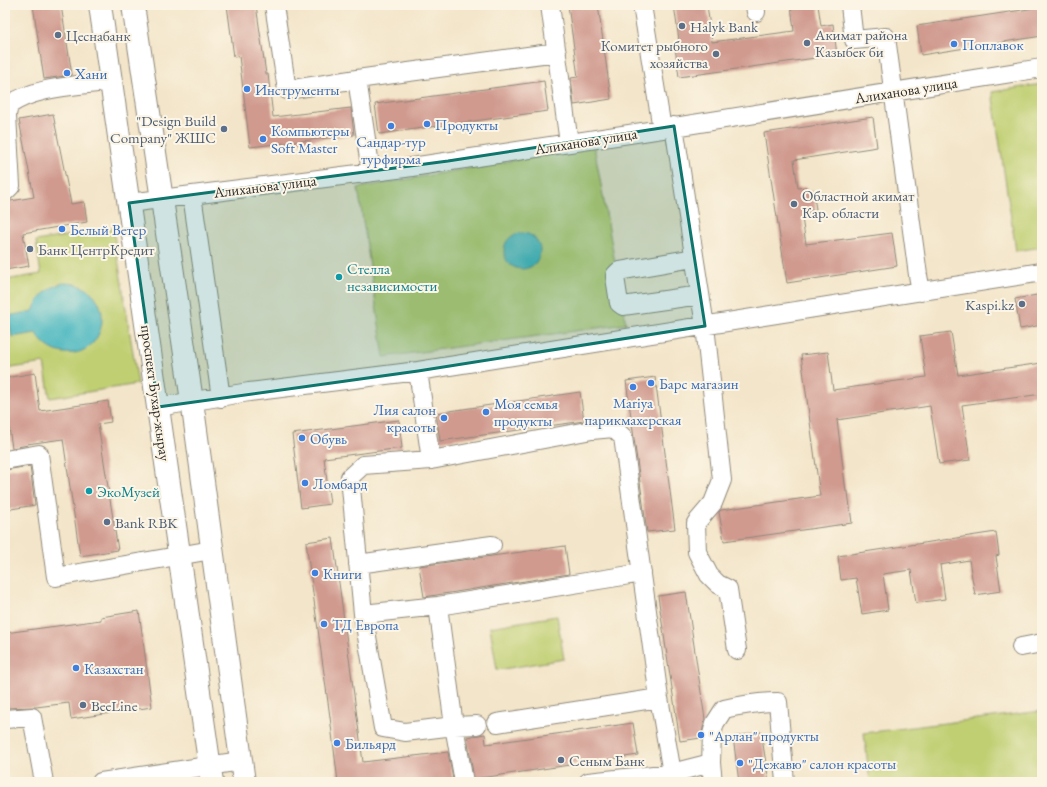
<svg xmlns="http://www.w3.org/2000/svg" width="1047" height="787" font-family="'EB Garamond',serif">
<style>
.green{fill:#c0cf72;stroke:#767d4e}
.water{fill:#48b7c0;stroke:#3a7176}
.building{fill:#d09a8f}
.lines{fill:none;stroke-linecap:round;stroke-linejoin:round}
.minor-casing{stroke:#8f887a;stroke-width:20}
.major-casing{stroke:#8f887a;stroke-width:24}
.minor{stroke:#fff;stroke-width:18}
.major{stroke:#fff;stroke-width:22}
.marked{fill:#0f766e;fill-opacity:0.2;stroke:#0f766e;stroke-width:3;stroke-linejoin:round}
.service-dot{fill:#5c6f8a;stroke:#fcf5e5;stroke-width:1.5}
.shop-dot{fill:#3f7fe0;stroke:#fcf5e5;stroke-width:1.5}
.culture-dot{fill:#0f9aa8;stroke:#fcf5e5;stroke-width:1.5}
.labels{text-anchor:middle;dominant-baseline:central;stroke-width:4;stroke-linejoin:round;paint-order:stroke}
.service-label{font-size:15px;fill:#4e5e75;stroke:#fcf5e5;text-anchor:start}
.shop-label{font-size:15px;fill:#366cbe;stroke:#fcf5e5;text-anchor:start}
.street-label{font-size:15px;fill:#2b2b2b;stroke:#fcf5e5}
.culture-label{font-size:15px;fill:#0d838f;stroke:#fcf5e5;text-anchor:start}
</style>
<rect width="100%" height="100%" fill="#fcf5e5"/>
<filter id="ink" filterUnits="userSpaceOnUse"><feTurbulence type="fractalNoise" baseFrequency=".025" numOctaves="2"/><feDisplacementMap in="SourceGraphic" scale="8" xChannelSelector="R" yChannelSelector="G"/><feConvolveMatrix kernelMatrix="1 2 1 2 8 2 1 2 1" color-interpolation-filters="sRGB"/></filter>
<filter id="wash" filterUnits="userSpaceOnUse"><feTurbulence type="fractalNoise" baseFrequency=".012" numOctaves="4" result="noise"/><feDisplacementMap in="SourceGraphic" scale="16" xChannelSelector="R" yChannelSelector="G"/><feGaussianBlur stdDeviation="0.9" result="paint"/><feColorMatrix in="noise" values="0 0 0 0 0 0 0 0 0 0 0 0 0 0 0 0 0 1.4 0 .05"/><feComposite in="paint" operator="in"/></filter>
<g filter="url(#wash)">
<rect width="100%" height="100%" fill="#f3e5c9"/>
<path class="green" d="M1042 84V247L1016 251 992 92Z
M594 146 626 324 384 357 358 188Z
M113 228 138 384 50 398 44 363 5 369V280L41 274 36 241Z
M557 616 564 659 497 670 490 627Z
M1042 711V780L1029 782H870L864 733Z"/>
<path class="water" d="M504 251a18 18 0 1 1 36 0a18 18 0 1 1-36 0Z
M63 283C122 283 109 365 59 352 49 349 41 342 36 333L12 337 8 316 33 311C39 296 47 288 63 283Z"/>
<g id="blocks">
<path class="building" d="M33 5H61L72 75 44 79Z
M227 5H256L266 74H268L273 117 351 108 354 135 250 147 239 56 234 57Z
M568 5H598L611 99 574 105 571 78 578 77Z
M674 5H707L712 42 794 31 791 5H818L821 26 833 24 837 55 679 77 675 47H680Z
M1042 7V36L921 55 917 26Z
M544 81 548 111 379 134 375 104Z
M53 114 71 204 84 202 87 222 23 233 29 266 5 270V202L34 197 19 120Z
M873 117 877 147 794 160 798 188 806 187 807 191H813L816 209 808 211V216L802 218 806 244 892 233 897 266 787 283 764 133Z
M1042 294V325L1020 329 1015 299Z
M951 332 958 375 1042 363V394L962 405 970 460 939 464 930 406 837 420 846 492H848L852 523 724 541 719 512 721 510 820 496 801 355 828 352 833 390 926 377 920 336Z
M35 373 40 411 108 401 111 422 98 424 118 550 80 556 63 439 27 444 28 445 12 448 5 400V378Z
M655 377 675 529 647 532 626 381Z
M580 392 584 421 440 441 436 413Z
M399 420 402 448 324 458 330 504 301 508 292 434Z
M30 466 35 505 5 510V470Z
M996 532 999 555 996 556 1001 591 975 595 969 560 940 565 945 599 916 603 911 570 883 574 888 610 862 614 856 578 841 580 838 556Z
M333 538 363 762 448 752 453 779 430 782H338L330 717 306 542Z
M565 546 569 574 424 597 419 566Z
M686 592 705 719 701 738 680 741 658 596Z
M139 611 152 707 71 719 69 703 36 707 5 708V633L101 620V617Z
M633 723 638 755 474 779 467 737 485 734 486 744Z
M761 732 769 782H739L733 737Z"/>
</g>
</g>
<g filter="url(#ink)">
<use href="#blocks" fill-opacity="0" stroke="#8f887a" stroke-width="1"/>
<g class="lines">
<defs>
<path id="minor" d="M274 5 287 90 357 79 371 172
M550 5 569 143
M642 5 662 129
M755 5 756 12
M850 5 854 40 886 37 918 275 921 292
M357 79 557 52
M674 126 705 326 722 480 713 503 696 523 697 552 709 575 718 584 728 589 737 650
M5 192 11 186 7 115 9 105C36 86 79 86 111 81
M192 195 221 398
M129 203 405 168 662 129 1042 68
M694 258 619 271 615 275V277L619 303 623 306 700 295
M418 371 431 460
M158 407 249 392 418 371 1042 272
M5 460 39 454 56 577 212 550
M358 564 492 545
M438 606 454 726 477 725
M363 614 350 477 363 465 431 460 592 430 613 428 623 437 659 698 672 773
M1021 647 1042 643
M5 719 32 717 44 782
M497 723 659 698
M711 763 713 782
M101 782 241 761
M464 782 454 726 405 732 383 728 363 614 438 606 642 573
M588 782 672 773 711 763 712 734 715 723 724 709C742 705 759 702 778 702L785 782"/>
<path id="major" d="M100 5 212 782
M133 5 192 401 244 782"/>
</defs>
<use href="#minor" class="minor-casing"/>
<use href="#major" class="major-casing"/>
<use href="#minor" class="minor"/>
<use href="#major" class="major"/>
</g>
</g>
<path class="marked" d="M674 126 705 326 418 371 158 407 129 203 448 161Z"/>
<g class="service-dot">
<circle cx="682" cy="26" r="4"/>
<circle cx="58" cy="35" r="4"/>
<circle cx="807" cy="43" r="4"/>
<circle cx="716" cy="54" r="4"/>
<circle cx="224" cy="129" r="4"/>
<circle cx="794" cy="204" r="4"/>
<circle cx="30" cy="249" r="4"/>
<circle cx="1022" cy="304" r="4"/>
<circle cx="107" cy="522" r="4"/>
<circle cx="83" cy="705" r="4"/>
<circle cx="561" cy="760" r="4"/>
</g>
<g class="shop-dot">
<circle cx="954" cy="44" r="4"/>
<circle cx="67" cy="73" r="4"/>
<circle cx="247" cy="89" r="4"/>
<circle cx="427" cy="124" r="4"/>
<circle cx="391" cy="126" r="4"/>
<circle cx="263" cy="139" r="4"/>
<circle cx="62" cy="229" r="4"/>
<circle cx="651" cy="383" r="4"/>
<circle cx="633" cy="387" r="4"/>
<circle cx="486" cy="412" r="4"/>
<circle cx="444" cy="418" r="4"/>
<circle cx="302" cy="438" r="4"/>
<circle cx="305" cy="483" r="4"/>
<circle cx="315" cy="573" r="4"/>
<circle cx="324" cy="624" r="4"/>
<circle cx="76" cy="668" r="4"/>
<circle cx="701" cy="735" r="4"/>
<circle cx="337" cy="743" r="4"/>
<circle cx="740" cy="763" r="4"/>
</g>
<g class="culture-dot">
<circle cx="339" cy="277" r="4"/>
<circle cx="89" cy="491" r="4"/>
</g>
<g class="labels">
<g class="service-label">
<text x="690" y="26">Halyk Bank</text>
<text x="815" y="34">Акимат района<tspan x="815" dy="17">Казыбек би</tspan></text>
<text x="66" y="35">Цеснабанк</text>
<text x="708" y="45" text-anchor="end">Комитет рыбного<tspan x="708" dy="17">хозяйства</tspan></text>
<text x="216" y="120" text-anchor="end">"Design Build<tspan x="216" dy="17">Company" ЖШС</tspan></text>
<text x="802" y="195">Областной акимат<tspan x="802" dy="17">Кар. области</tspan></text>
<text x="38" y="249">Банк ЦентрКредит</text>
<text x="1014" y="304" text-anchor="end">Kaspi.kz</text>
<text x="115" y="522">Bank RBK</text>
<text x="91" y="705">BeeLine</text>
<text x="569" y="760">Сеным Банк</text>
</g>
<g class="shop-label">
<text x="962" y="44">Поплавок</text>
<text x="75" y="73">Хани</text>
<text x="255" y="89">Инструменты</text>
<text x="435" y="124">Продукты</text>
<text x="271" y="130">Компьютеры<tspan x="271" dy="17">Soft Master</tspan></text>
<text x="391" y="141" text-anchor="middle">Сандар-тур<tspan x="391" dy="17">турфирма</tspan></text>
<text x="70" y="229">Белый Ветер</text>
<text x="659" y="383">Барс магазин</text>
<text x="633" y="402" text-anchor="middle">Mariya<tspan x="633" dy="17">парикмахерская</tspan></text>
<text x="494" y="403">Моя семья<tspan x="494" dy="17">продукты</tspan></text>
<text x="436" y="409" text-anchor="end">Лия салон<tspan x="436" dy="17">красоты</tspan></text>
<text x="310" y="438">Обувь</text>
<text x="313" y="483">Ломбард</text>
<text x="323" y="573">Книги</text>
<text x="332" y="624">ТД Европа</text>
<text x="84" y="668">Казахстан</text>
<text x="709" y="735">"Арлан" продукты</text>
<text x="345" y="743">Бильярд</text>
<text x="748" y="763">"Дежавю" салон красоты</text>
</g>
<g class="street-label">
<text transform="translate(906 90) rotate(-9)">Алиханова улица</text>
<text transform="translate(586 141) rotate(-9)">Алиханова улица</text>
<text transform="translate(265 186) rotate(-7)">Алиханова улица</text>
<text transform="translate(156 393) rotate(82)">проспект Бухар-жырау</text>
</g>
<g class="culture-label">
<text x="347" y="268">Стелла<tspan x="347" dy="17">независимости</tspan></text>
<text x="97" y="491">ЭкоМузей</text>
</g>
</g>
<rect width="1047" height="787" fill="none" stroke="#fcf5e5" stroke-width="20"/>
</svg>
